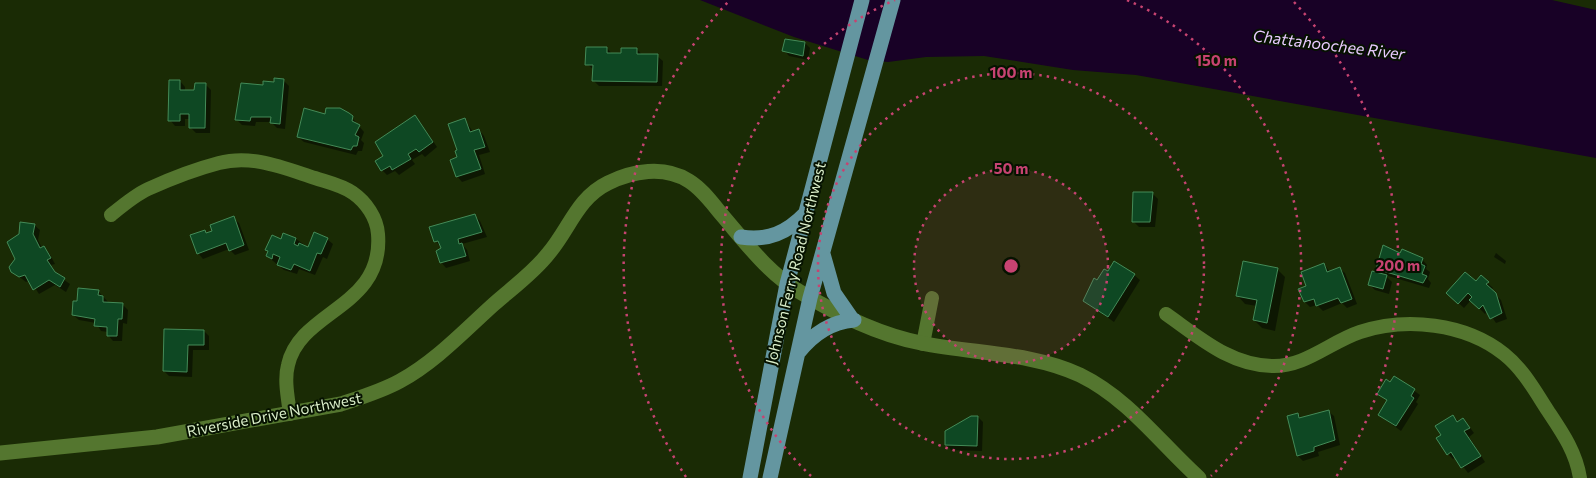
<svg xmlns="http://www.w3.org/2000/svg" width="1596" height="478" font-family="Commissioner,sans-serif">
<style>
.water{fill:#180126}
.shadow{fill:#0007}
.building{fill:#0e4823;stroke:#448b58}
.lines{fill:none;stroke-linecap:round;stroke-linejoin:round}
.street{stroke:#54762f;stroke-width:14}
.secondary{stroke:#54762f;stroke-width:15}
.primary{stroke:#6496a0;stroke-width:15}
.ring{fill:none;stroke:#c74371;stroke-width:2.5;stroke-dasharray:2.5 5}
.labels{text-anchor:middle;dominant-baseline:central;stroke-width:4;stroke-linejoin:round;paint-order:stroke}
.street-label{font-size:15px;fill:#d9edc8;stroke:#061200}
.water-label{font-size:16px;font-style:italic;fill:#e9cbff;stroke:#061200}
.centre{fill:#c74371;stroke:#061200;stroke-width:2.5}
.ring-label{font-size:15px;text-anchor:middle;font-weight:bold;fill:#c74371;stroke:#061200;stroke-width:4;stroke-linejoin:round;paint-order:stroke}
</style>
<rect width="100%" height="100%" fill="#1a2b05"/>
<path class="water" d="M700 0H1552L1596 10V158L1136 75 1073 70 984 56 926 57 888 62 868 60 794 37Z"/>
<path class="shadow" d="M786 40 805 43 810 48 808 60 789 56 784 50Z
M607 48 612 54 637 49 642 55 657 56 663 61 662 86H599L594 81V70L587 64Z
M275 80 284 81 289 86 285 129 277 128 271 122H256L255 126 242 125 236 119 264 87 275 84Z
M180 81 185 87V91H196L206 85 211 90 210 133H196L190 127 191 119H185V126H175L170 120Z
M349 114 364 132 361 140 364 143 362 151H358L356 155 304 142 298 137 326 116Z
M465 120 473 132 479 130 484 136 490 152 479 155 485 174 462 182 457 176Z
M420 122 437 147 425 157 422 154 412 160 415 164 399 175 395 171 387 175 382 170 385 156Z
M1152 193 1158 199 1155 227H1139L1133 221Z
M475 216 480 221 487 237 462 244 467 250 470 261 446 268 441 262 442 249 436 241Z
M233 218 239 223 249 250 235 255 229 249 203 259 198 253 207 234Z
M34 225 40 230 38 240 42 248 44 247 49 253 55 264 51 265 57 275 70 284 66 292 55 285 39 294 30 280 26 282 12 271Z
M296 239 309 248 327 239 333 244 327 259 323 257 315 275 299 269 297 274 284 270 267 256 269 252 267 250 282 241Z
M1496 253 1506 261 1505 264 1494 257Z
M1401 255 1422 259 1427 265 1426 269 1430 272 1428 279 1431 283 1429 288 1385 275 1392 282 1389 294 1375 290 1369 284 1384 276 1378 269Z
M1324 264 1330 272 1339 268 1345 273 1357 304 1347 308 1342 303 1323 311 1317 305 1310 307 1305 302 1307 286Z
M1277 269 1285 277 1275 331 1262 328 1254 320 1257 306 1245 304 1237 295Z
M1134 275 1140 280 1114 322 1084 301 1097 282Z
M1481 277 1493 288 1491 290 1501 300 1507 319 1496 323 1488 311 1485 314 1471 300 1464 308 1453 298Z
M98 291 108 302 123 305 128 310 127 324 123 323 122 341H113L108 335V332L101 331 96 323 79 320 73 315Z
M165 330 204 331 209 336V350H193L192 377 169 376 164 371Z
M1395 377 1420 395 1416 402 1418 404 1401 431 1379 415 1388 401 1378 394 1391 384Z
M1328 411 1334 416 1340 445 1318 452 1319 456 1303 461 1298 456V414L1302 419Z
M1453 416 1459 422 1463 419 1468 425 1474 433 1469 437 1485 462 1468 473 1456 457 1453 459 1448 454 1442 435Z
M978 417 983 422 982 451 951 450 946 444Z"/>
<path class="building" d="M785 39 805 42 803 56 782 51Z
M586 47H607V53H621V48H637V54H658L657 82 592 81 593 65H585Z
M274 78 284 79 280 124 270 123 271 117H251L250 121 235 120 241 83 263 85V81L274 82Z
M169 80H180V90H194L195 83H206L205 128H189V114H180V121H168Z
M304 108 325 114 326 108H340L349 113 353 116 352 121 360 125 355 135 359 137 357 146H353L351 150 297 137Z
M415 115 433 142 419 152 416 149 408 154 411 159 392 170 390 166 381 171 375 161 383 156 375 142Z
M465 118 470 132 479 129 485 147 474 150 481 169 456 177 450 160 457 157 455 151 457 150 448 124Z
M1133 192H1153L1150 222H1132Z
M475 214 482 232 458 239 459 244 462 243 466 256 440 263 436 251 441 248 438 241 434 242 429 227Z
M234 216 244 245 229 251 226 243 197 254 190 235 205 230 206 233 212 231 210 225Z
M20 222 35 224 33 234 40 248 44 246 51 258 47 260 55 272 65 278 60 287 49 280 33 290 25 275 19 277 11 272 9 267 15 259 7 242 19 234Z
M314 232 328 238 321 254 317 253 310 271 294 264 291 270 277 265 280 257 273 254 272 259 266 256 268 251 265 250 272 235 281 239 283 233 296 238 294 244 298 246 299 243 308 247Z
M1383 245 1400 253 1402 249 1423 258 1421 264 1425 266 1422 274 1427 276 1423 283 1376 269Z
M1114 261 1135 274 1108 317 1083 301 1094 278 1097 280 1104 269 1108 271Z
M1243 261 1278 268 1267 323 1253 320 1257 300 1236 296Z
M1324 263 1327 272 1340 267 1352 299 1341 303 1338 298 1316 306 1314 299 1304 302 1298 289 1306 286 1301 272Z
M1372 271 1387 275 1383 289 1368 285Z
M1465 272 1476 281 1481 275 1489 282 1486 284 1496 293 1502 313 1490 319 1483 305 1479 309 1469 300 1472 297 1468 293 1458 304 1446 293Z
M78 288 99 290 98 295 103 296V302L123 303 122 319H118L117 336H107V327L94 326 95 319 72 315 73 301H77Z
M164 329 204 330V345H188L187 372 163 371Z
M1394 376 1415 389 1411 396 1414 398 1396 426 1378 415 1387 400 1377 394 1386 379 1390 382Z
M1329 410 1335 440 1314 447V451L1297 456 1287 416 1298 413 1299 418Z
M1453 415 1457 422 1463 418 1470 428 1464 431 1481 456 1461 468 1451 452 1447 455 1436 438 1441 435 1435 426Z
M971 416H978L977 446 945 445V431Z"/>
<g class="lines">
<path class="street" d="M111 215C122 206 135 195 148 189 170 179 196 169 219 163 252 154 284 168 315 178 327 182 342 185 353 193 366 202 377 218 378 234 384 308 300 310 288 365 284 380 288 398 290 414
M1166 314C1200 338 1230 365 1272 366 1305 367 1330 342 1360 332 1406 317 1465 323 1504 354 1523 369 1535 391 1548 411 1562 432 1576 452 1580 478
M923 344 932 298"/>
<path class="secondary" d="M0 453 157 437 341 404C362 397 382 391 400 381 435 362 464 331 494 304 512 288 533 273 548 254 569 230 577 198 608 183 632 171 664 165 689 181 702 189 712 203 722 215 746 243 768 273 800 292 837 314 878 335 921 343 974 354 1031 352 1080 375 1129 399 1160 443 1199 478"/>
<path class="primary" d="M741 237C768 241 787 233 806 213
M823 254 834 293 852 319
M798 353C812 335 830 322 854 320
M750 478 787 284 862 0
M770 478 810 298 893 0"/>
</g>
<circle cx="1011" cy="266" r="97" fill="#c74371" fill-opacity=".12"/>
<g class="ring">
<circle cx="1011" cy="266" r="97"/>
<circle cx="1011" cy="266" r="193"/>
<path d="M811 476A290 290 0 0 1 895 0M1127 0A290 290 0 0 1 1211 476"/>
<path d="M686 477A387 387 0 0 1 728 2M1294 2A387 387 0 0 1 1336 477"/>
</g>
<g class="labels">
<g class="street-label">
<text transform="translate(795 263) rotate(-76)">Johnson Ferry Road Northwest</text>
<text transform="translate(274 414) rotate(-11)">Riverside Drive Northwest</text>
</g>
<g class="water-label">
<text transform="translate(1329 44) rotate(7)">Chattahoochee River</text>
</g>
</g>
<circle cx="1011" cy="266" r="8" class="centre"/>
<g class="ring-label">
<text x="1216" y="66">150 m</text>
<text x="1011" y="78">100 m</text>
<text x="1011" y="174">50 m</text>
<text x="1398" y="271">200 m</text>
</g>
</svg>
